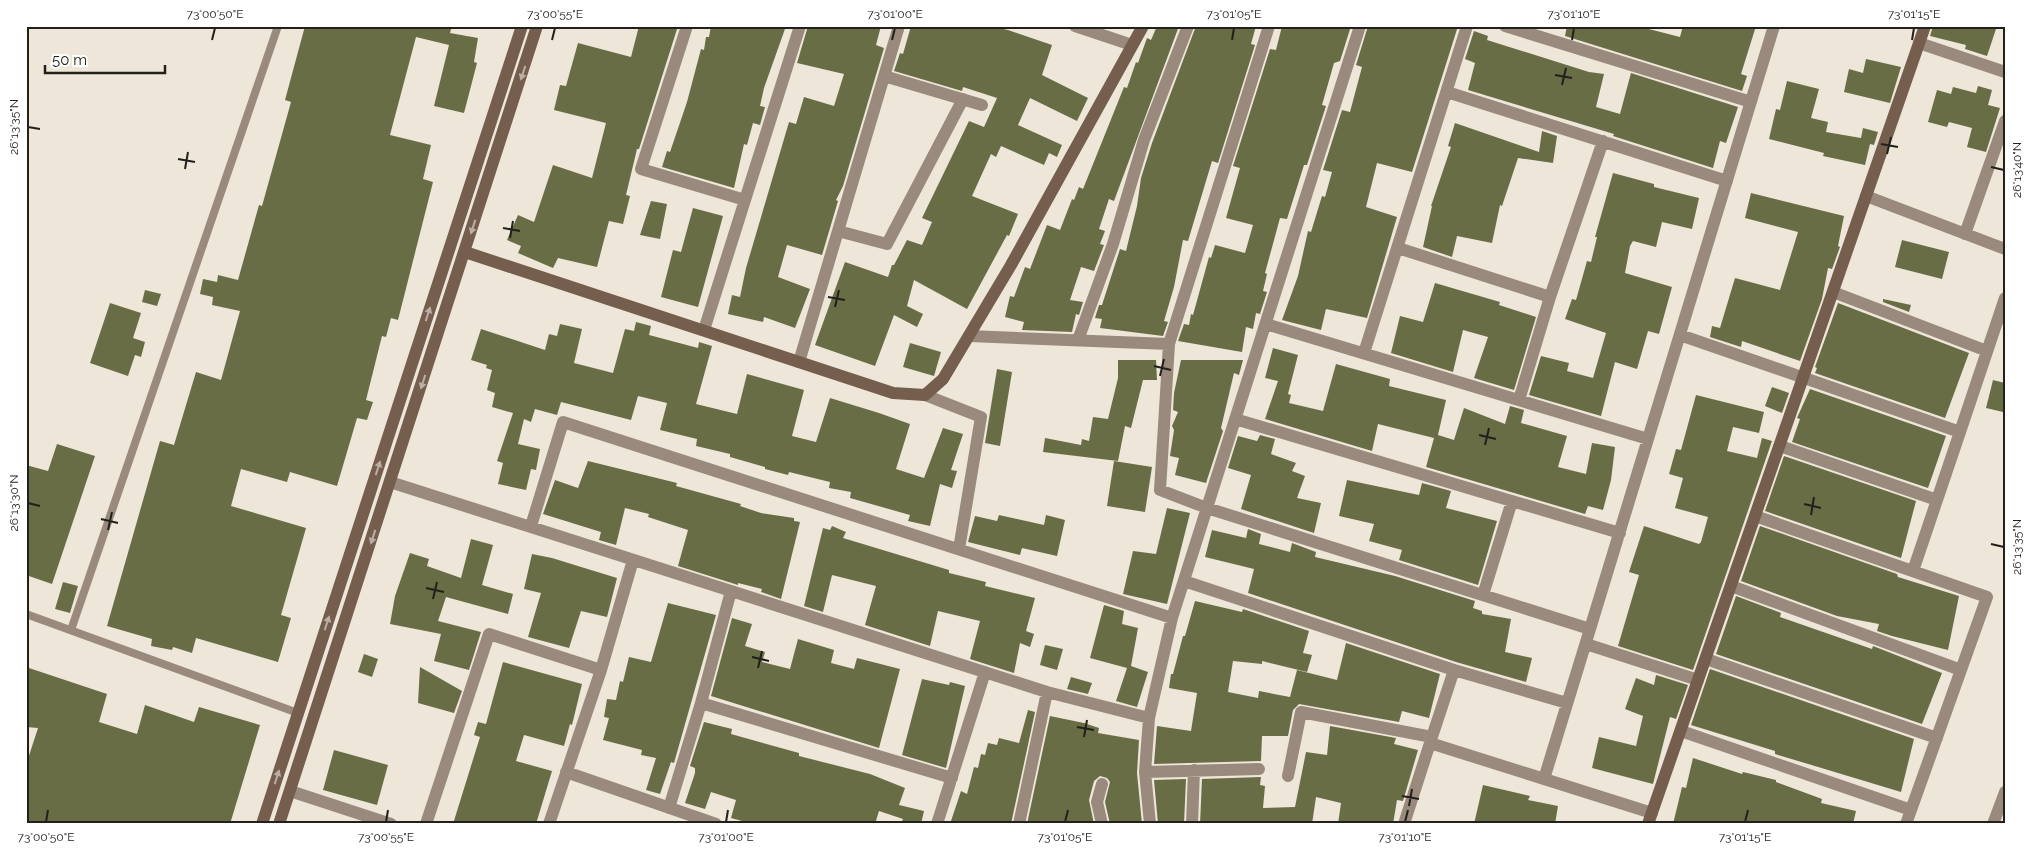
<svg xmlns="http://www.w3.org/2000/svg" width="2031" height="850" font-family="Raleway,sans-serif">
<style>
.building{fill:#696d46}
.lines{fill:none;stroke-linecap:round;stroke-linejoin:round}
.lane{stroke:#9a8a7e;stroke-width:8}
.street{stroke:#9a8a7e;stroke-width:12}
.secondary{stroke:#755e4d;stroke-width:12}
.oneway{fill:#baaea6}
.ticks{fill:none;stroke:#22201b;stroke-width:2}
.neatline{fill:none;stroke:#22201b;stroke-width:2}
.ticks-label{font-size:12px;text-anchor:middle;fill:#22201b}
</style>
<rect width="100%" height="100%" fill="#eee7d9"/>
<path class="building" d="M305 26H452L450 33 478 38 474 62 477 63 464 113 434 106 449 45 416 37 390 135 431 145 423 179 433 182 398 320 391 318 386 337 382 336 366 400 373 402 367 420 357 418 337 486 290 472 287 482 241 469 231 506 306 528 281 615 291 618 278 662 196 638 192 653 173 647 172 650 151 646 152 639 107 626 160 441 174 445 196 372 221 380 240 311 212 305 213 297 200 294 203 279 217 282 218 275 238 280 259 205 262 206 291 102 285 100Z
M639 26H678L639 149H637L626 195 630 196 623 224 609 221 597 267 558 258 553 268 518 253 521 246 507 240 518 215 534 222 553 165 592 178 606 123 554 110 560 85 566 86 578 43 631 57Z
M711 26H786L764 88 760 106 765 107 760 125 753 123 747 145 744 144 734 188 662 167 667 151 670 152 687 102 701 49 704 50 706 37H709Z
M808 26H881L876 45 884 48 843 186 836 200 838 201 822 255 787 245 778 277 810 289 795 328 764 317 763 322 728 314 732 295 740 297 746 268 789 122 796 124 804 97 834 106 844 74 797 63Z
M911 26H990L1008 30 1052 45 1042 75 1088 98 1077 121 1030 98 1018 125 1062 145 1057 157 1049 153 1044 165 1001 146 996 157 991 154 972 196 1018 214 1009 236 1007 235 967 309 914 280 907 306 923 314 917 327 894 315 875 366 815 345 845 262 888 277 892 265H894L907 240 922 245 932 222 922 218 969 121 984 127 997 98 963 87 962 91 894 71 900 53 903 54Z
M1157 26H1179L1114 201 1109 199 1099 229 1105 231 1100 244 1104 245 1094 271 1081 267 1070 300 1083 302 1079 315 1076 314 1072 332 1022 330 1024 322 1005 317 1010 296 1014 297 1025 267 1030 269 1047 225 1060 230 1072 199 1074 200 1079 187 1083 189 1124 87 1127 88 1136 62 1138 63 1147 38 1151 40Z
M1196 26H1256L1251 44 1255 45 1218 163 1212 161 1188 241 1183 240 1174 287 1164 321 1168 322 1163 336 1100 328 1102 319 1095 318 1099 305H1102L1120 249 1126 251 1137 206 1141 178 1152 143Z
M1282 26H1351L1340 61 1334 63 1322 105 1326 106 1307 165H1304L1287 219 1280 218 1265 273 1267 274 1263 291 1267 292 1260 314 1256 313 1253 329 1246 327 1242 352 1178 341 1184 324 1189 325 1191 314 1193 315 1209 257 1211 258 1215 245 1245 253 1253 225 1226 218 1240 168 1233 166 1270 49 1276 50Z
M1368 26H1458L1412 172 1377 163 1366 207 1397 217 1367 318 1326 309 1321 330 1282 320 1298 276 1308 231 1311 232 1322 196 1325 197 1332 172 1323 170 1342 110 1350 112 1362 67 1356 65Z
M1567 26H1637L1680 37 1683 26H1756L1741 74 1747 76 1742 91 1565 36Z
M1933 26H1997L1987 56 1965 49 1966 45 1930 36Z
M1474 31 1488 36 1487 40 1589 72 1604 74 1596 107 1620 114 1631 73 1738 107 1726 143 1720 141 1713 168 1613 136 1614 134 1468 90 1475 63 1465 59Z
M1866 59 1901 67 1890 103 1844 92 1849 69 1863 73Z
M1787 81 1819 89 1811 118 1828 122 1826 132 1861 138 1863 128 1878 132 1874 145 1870 144 1865 165 1823 156 1824 153 1769 139 1776 109 1780 110Z
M1978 86 1992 90 1988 105 2000 108 1986 152 1967 147 1972 128 1949 122 1947 127 1928 122 1937 90 1951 94 1953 87 1976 93Z
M1455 123 1539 152 1542 131 1557 136 1553 163 1518 158 1502 206 1500 205 1492 243 1457 236 1452 257 1423 247 1432 206H1431L1451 147 1448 146Z
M1613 173 1654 184V187L1699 198 1692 229 1662 222 1656 247 1633 241 1630 246 1625 273 1672 287 1659 334 1648 331 1637 369 1615 362 1601 416 1529 395 1541 356 1569 363 1567 371 1593 378 1606 333 1565 319 1572 299 1576 300 1587 261 1591 262 1597 237H1595Z
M1751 193 1844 216 1838 246 1840 247 1832 269 1828 268 1822 299 1800 361 1742 341 1741 347 1710 337 1712 326 1720 328 1735 278 1780 290 1798 232 1745 218Z
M651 201 667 204 660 239 640 235Z
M693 208 723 216 698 307 661 297 673 250 681 252Z
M1902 240 1949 252 1942 279 1895 267Z
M1435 283 1500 302 1499 305 1536 317 1514 390 1474 378 1488 337 1463 330 1453 372 1391 353 1400 316 1423 322Z
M145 290 161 294 157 306 142 302Z
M1883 299 1911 305 1909 312 1883 302Z
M110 303 141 313 133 338 145 342 141 357 135 355 128 376 90 363Z
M1838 303 1969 353 1945 418 1815 373 1817 368 1815 367Z
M636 322 651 326 649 335 698 348 699 342 712 346 696 404 737 414 747 374 804 390 792 436 816 442 830 398 879 413 910 424 896 469 924 478 943 428 963 434 951 470 957 471 952 488 940 484 930 526 908 521 910 515 850 498 851 492 829 488 830 482 789 472 788 475 765 469V467L730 457V454L696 446 697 439 660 430 667 403 638 396 631 420 561 402 557 415 535 409 531 422 524 419 518 444 540 449 536 470 531 469 526 490 498 484 503 463 497 461 513 413 492 407 495 393 487 390 492 370 486 368 487 365 471 360 481 329 545 350 549 334 557 336 560 324 582 329 574 363 613 373 625 329 634 331Z
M910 343 941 352 934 376 903 367Z
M1273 348 1298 355 1288 394 1291 395 1289 403 1323 411 1336 364 1390 379 1389 386 1446 400 1438 435 1454 440 1464 408 1505 424 1510 406 1524 410 1521 423 1567 436 1558 467 1586 474 1592 443 1615 447 1611 480 1603 510 1588 506 1585 514 1426 467 1434 438 1378 424 1372 451 1265 419 1278 381 1265 378Z
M1118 360H1156L1157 380H1143L1131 428 1125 426 1118 461 1043 452 1045 438 1081 445 1082 439 1089 441 1093 417 1108 419 1118 378Z
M1181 360H1243L1239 375 1234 373 1221 428 1223 431 1206 483 1175 475 1179 458 1170 456 1174 430 1172 426 1178 412 1173 410 1174 393Z
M997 369 1012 372 1000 446 985 443Z
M1993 380 2005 383 2003 412 1986 408Z
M1772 387 1789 393 1782 413 1765 406Z
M1810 389 1946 436 1928 488 1792 442 1800 419 1797 418Z
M1696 395 1764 412 1759 433 1733 427 1727 451 1757 458 1762 438 1772 441 1693 670 1618 646 1639 575 1629 572 1644 526 1699 544 1701 542 1708 517 1675 508 1683 478 1669 474 1676 449 1681 450Z
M1260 435 1275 439 1271 454 1296 463 1292 471 1305 476 1297 498 1321 503 1314 533 1241 509 1251 475 1228 468 1238 436 1257 441Z
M57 444 95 456 52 584 26 575V465L48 471Z
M1784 456 1916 501 1901 558 1765 511Z
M588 461 677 483 676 486 741 504 740 506 761 513 794 518V521L800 522 781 599 761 592 762 589 738 583V585L678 566 688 530 648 517 649 514 625 508 616 545 599 540 601 532 543 514 555 480 578 488Z
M1114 461 1152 467 1145 512 1107 506Z
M1347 480 1419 495 1422 483 1451 491 1446 508 1497 521 1478 585 1399 560 1402 550 1369 541 1374 524 1339 516Z
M1167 508 1190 513 1167 604 1123 594 1133 551 1156 554Z
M999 515 1044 525 1046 515 1065 520 1057 556 1022 548 1020 555 968 542 975 516 997 521Z
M832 526 846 532 843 538 949 570V573L986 582 985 586 1035 598 1026 631 1034 634 1030 647 1020 643 1014 673 970 659 980 621 938 611 930 646 865 625 876 586 832 575 823 612 804 606 823 528 830 530Z
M1760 526 1897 574 1898 577 1959 596 1948 650 1892 636 1877 631 1879 624 1837 616 1741 581Z
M1248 529 1261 534 1259 544 1290 552 1292 543 1316 552 1315 557 1395 576 1475 601 1473 608 1482 611V614L1511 619 1505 652 1532 658 1526 682 1456 662 1248 593 1254 569 1205 557 1212 530 1246 538Z
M471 539 493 545 482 585 513 594 508 614 446 597 438 621 481 632 469 670 434 661 441 634 390 624 395 596 410 553 429 559 427 566 461 578Z
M532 554 552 558 617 578 607 617 581 611 569 648 528 637 541 593 524 589Z
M63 582 78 586 70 613 55 609Z
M1736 596 1781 613 1780 617 1872 649 1873 646 1942 673 1922 724 1716 654Z
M1195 601 1242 612 1243 609 1309 631 1303 653 1312 655 1307 672 1262 661V664L1233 661 1228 692 1258 698 1259 691 1290 697 1297 670 1337 680 1346 643 1440 674 1429 718 1402 711 1399 722 1299 704 1293 710 1288 736H1262L1261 761 1154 764 1157 726 1191 731 1197 693 1169 688 1171 674H1173L1183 636H1185Z
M668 603 716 615 674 763 671 762 660 794 646 790 656 758 641 755 642 750 603 740 609 718 604 717 607 699 616 700 620 681 623 682 629 657 651 662Z
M1104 605 1124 611 1122 624 1138 628 1131 666 1148 672 1137 707 1116 701 1127 668 1090 658Z
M732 618 752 624 745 646 765 652 762 662 790 669 798 639 834 650 831 663 854 669 857 658 900 669 879 748 711 696Z
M1045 645 1063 649 1057 670 1040 665Z
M364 654 378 659 372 677 358 672Z
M503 662 582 684 572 725 570 724 564 746 524 735 516 761 552 771 536 824H453L480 737 474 735 478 722 486 724Z
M26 667 107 694 99 722 137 734 145 705 194 722 199 707 260 725 230 824H26V765L38 728 26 727Z
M420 667 462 691 454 713 418 703Z
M1710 669 1914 739 1901 792 1775 754V751L1691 725Z
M1656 675 1688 685 1676 719 1670 717 1653 784 1592 768 1599 737 1636 746 1643 716 1625 709 1636 678 1654 685Z
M1071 677 1092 683 1088 694 1067 689Z
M922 679 949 685 950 682 965 686 946 768 902 755Z
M1028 710 1035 712 1011 824H950L961 791 967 794 974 767 978 768 981 754 985 755 988 743 997 745 999 738 1019 743Z
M1050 716 1084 723 1099 728 1098 733 1139 740 1137 773 1142 824H1110L1105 802 1110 782 1107 778 1100 776 1094 781 1089 800 1094 824H1027Z
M704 722 732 729 731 734 799 753V756L870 774 905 788 899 805 924 811 921 824H901L903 819 879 811 875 824H753L731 818 736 800 711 792 705 809 685 803 695 773V768L690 766Z
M1330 726 1396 738 1394 744 1418 750 1403 801 1397 800 1393 824H1338L1341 803 1316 797 1312 824H1200L1202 779 1261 777 1260 785 1265 786 1263 808 1295 807 1306 752 1327 755Z
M334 750 388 765 377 805 323 790Z
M1693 758 1742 774 1743 772 1776 780V782L1822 799 1821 803 1856 811 1853 824H1673L1682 787 1686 788Z
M1186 779 1184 824H1158L1154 780Z
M1483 785 1530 796 1528 800 1558 806 1555 824H1474Z"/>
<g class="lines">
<path class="lane" d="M26 614 298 713
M71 630 278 26"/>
<path class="street" d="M687 26 641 169 745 200 704 330
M1075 26 1132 45
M1505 26 1751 102
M1919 43 2005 72
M884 76 982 105
M1447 92 1727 181
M1866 196 2005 249
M745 200 800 26
M838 231 887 244 963 99
M1965 234 2005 121
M1398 248 1550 297 1603 141
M1833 292 1987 351
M1266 324 1648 439
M1680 335 1960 432 1913 571
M969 336 1169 344 1160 490 1207 508 1590 629 1774 26
M1078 340 1113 244 1144 140 1188 26
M1169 344 1269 26
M1364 353 1467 26
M799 362 899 26
M925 395 981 417 959 549
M1519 400 1550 297
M1235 419 1620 533
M1960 432 2005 298
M1780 446 1937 500
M390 482 1047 692 1149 718 1172 618 1360 26
M1755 516 1987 597 1906 824
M531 526 563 422 1172 618
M1184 581 1454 670 1430 743 1652 813
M1731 586 1961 670
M1483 595 1512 501
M1586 644 1698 680
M1706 659 1937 738
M1454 670 1567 703
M701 703 731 591
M1149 718 1145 772 1150 824
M1681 731 1911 810
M566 772 716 824
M1145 772 1259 769
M1288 776 1301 712 1432 737
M1544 779 1590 629
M1102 784 1097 802 1102 824
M290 791 391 824
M669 808 701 703 952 778
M426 824 489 634 601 670 633 560
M549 824 601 670
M937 824 985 672
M1019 824 1047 692
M1192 824 1194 770
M1404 824 1430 743
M1993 824 2005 792"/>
<path class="secondary" d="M465 252 893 393 925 395 943 379 1011 265 1143 26
M262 824 522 26
M279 824 537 26
M1648 824 1925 26"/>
</g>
<defs><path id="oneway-solid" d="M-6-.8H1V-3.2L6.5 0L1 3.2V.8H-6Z" transform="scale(1.25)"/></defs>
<g class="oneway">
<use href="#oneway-solid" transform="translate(523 73) rotate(108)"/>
<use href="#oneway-solid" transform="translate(473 227) rotate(108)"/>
<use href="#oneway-solid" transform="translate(428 314) rotate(-72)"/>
<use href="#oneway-solid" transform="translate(423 382) rotate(108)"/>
<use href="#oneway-solid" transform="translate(378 468) rotate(-72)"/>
<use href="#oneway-solid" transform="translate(373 537) rotate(108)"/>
<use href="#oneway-solid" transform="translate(327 623) rotate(-72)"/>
<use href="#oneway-solid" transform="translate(277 777) rotate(-72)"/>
</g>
<path class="ticks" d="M212 40 215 28M552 40 555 28M892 40 895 28M1232 40 1234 28M1572 40 1574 28M1912 40 1914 28M1555 75 1572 78M1562 85 1566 68M28 127 40 129M1881 144 1898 147M1887 154 1891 137M178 159 195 162M1991 167 2004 170M185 169 188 152M503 228 520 231M510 238 513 221M828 297 845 300M835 307 839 290M1154 366 1171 370M1160 376 1164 359M1479 435 1496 439M1485 445 1489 428M28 503 40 506M1804 504 1821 508M1811 515 1814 497M101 519 118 523M108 530 112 512M1991 544 2004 547M426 588 444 592M433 599 437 582M752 657 769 661M758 668 762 651M1077 727 1094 730M1084 737 1087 720M1402 796 1419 799M1409 806 1412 789M46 822 48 810M386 822 388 810M726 822 728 810M1065 822 1068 810M1405 822 1408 810M1745 822 1748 810"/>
<rect width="2031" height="850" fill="none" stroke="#ffffff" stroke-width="55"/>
<path d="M45 65v8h120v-8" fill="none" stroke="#22201b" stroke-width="2.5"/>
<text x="52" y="65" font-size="15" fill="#22201b" stroke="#ffffff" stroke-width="4" paint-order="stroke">50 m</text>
<rect x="28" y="28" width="1976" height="794" class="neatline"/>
<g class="ticks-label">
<text x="215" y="18">73°00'50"E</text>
<text x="555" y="18">73°00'55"E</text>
<text x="895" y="18">73°01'00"E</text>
<text x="1234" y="18">73°01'05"E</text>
<text x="1574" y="18">73°01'10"E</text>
<text x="1914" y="18">73°01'15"E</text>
<text transform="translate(14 127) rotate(-90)" y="4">26°13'35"N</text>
<text transform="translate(2017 170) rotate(-90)" y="4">26°13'40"N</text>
<text transform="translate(14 503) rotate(-90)" y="4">26°13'30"N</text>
<text transform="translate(2017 547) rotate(-90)" y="4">26°13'35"N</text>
<text x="46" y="841">73°00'50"E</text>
<text x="386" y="841">73°00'55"E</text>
<text x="726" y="841">73°01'00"E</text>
<text x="1065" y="841">73°01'05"E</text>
<text x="1405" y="841">73°01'10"E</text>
<text x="1745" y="841">73°01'15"E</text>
</g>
</svg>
